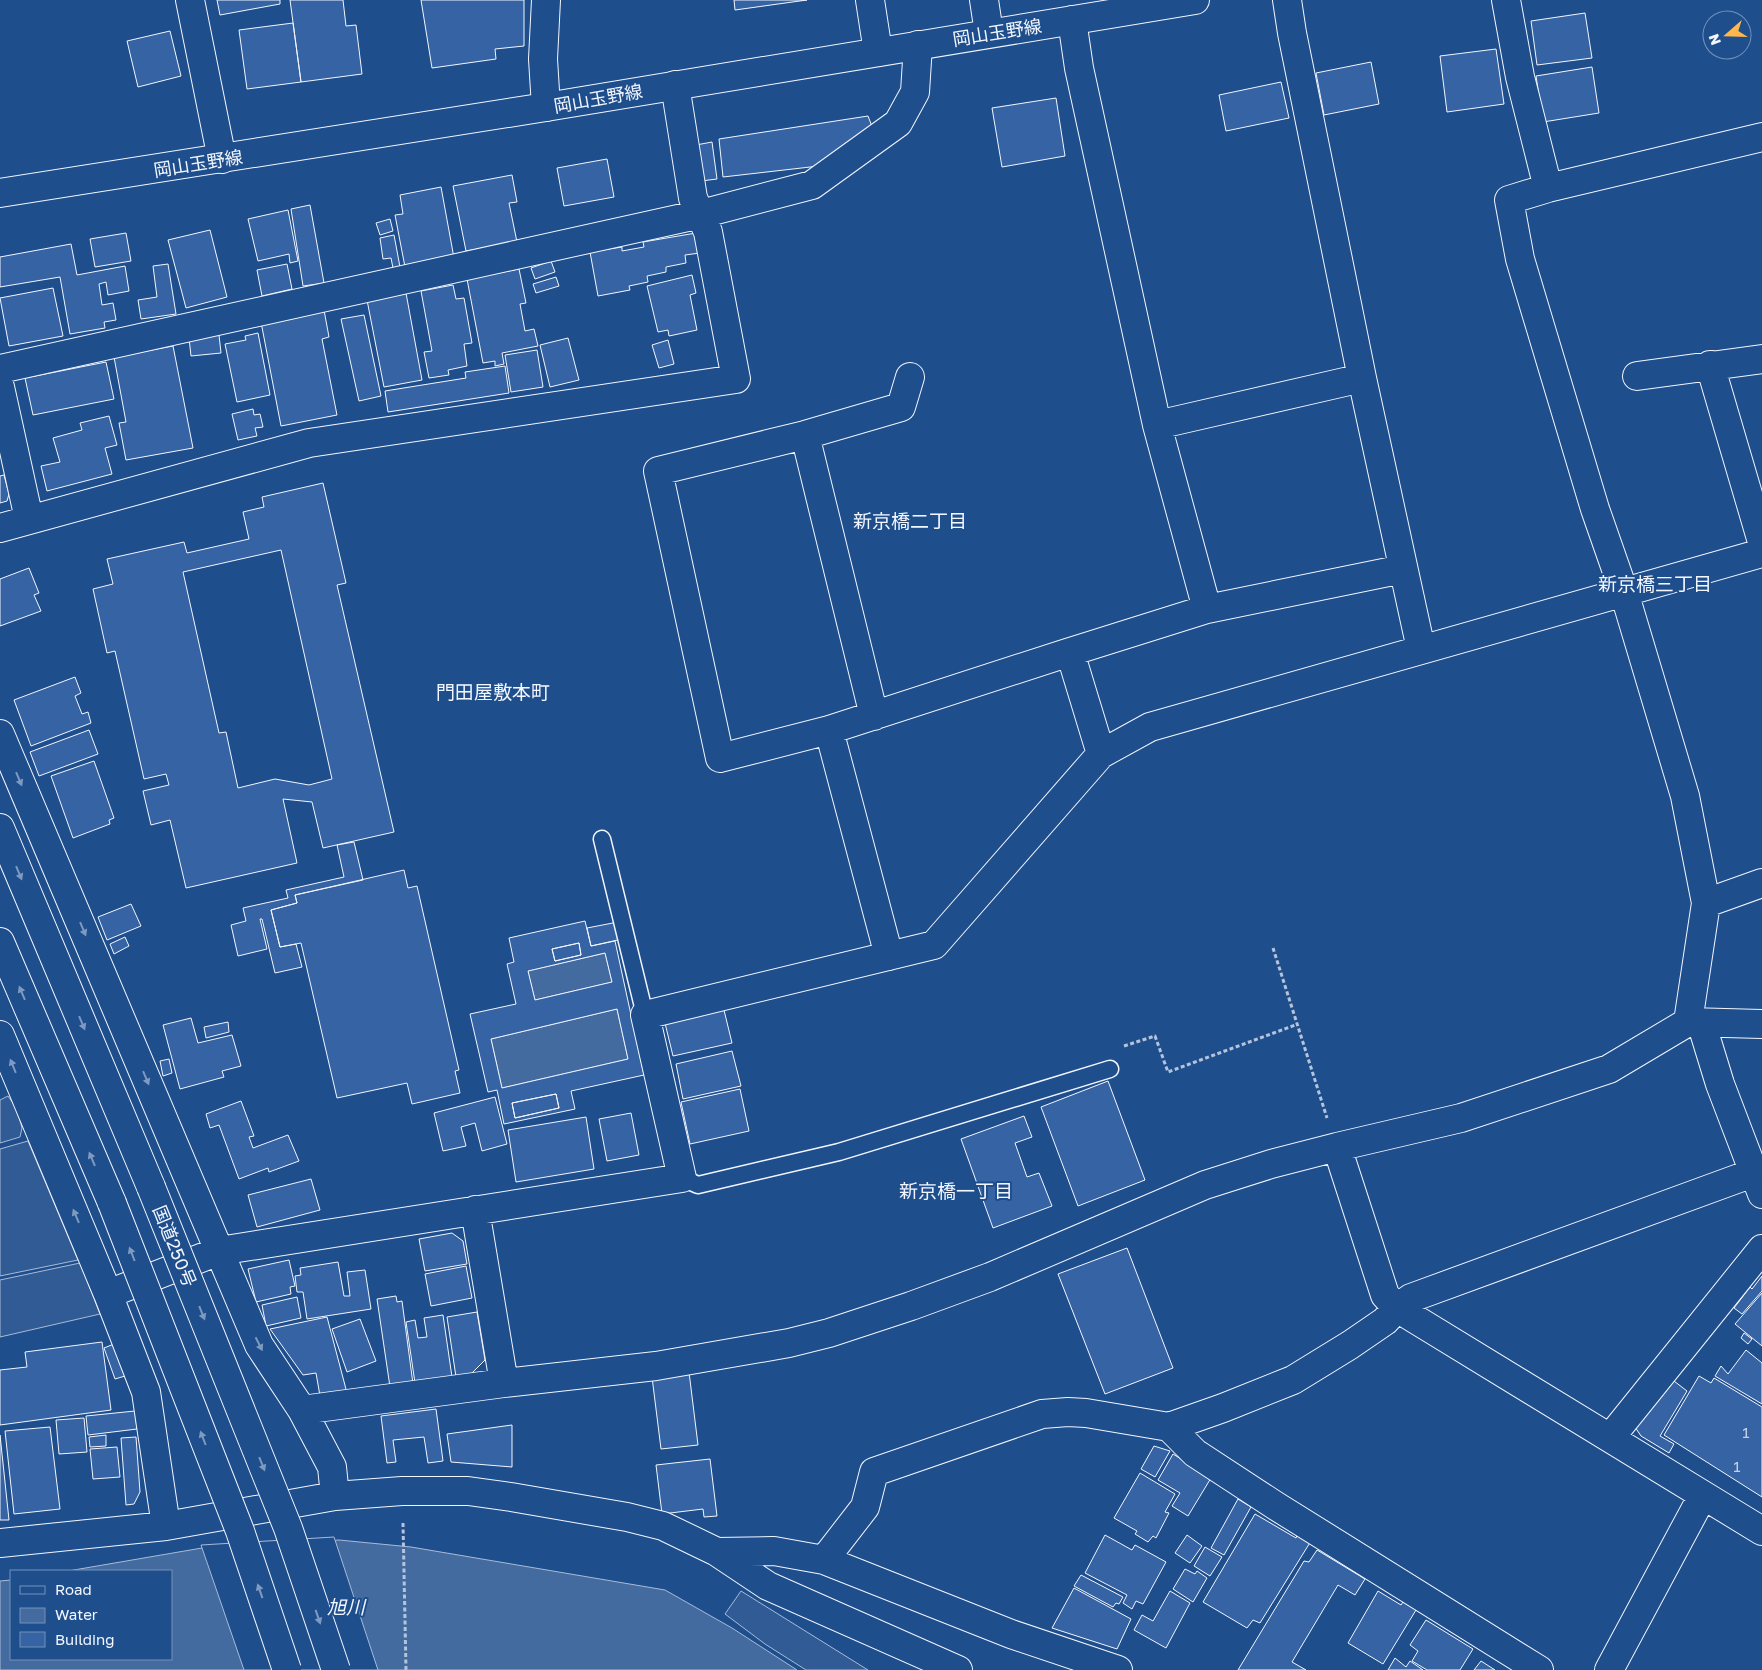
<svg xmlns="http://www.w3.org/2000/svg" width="1762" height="1670" font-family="'Golos Text','Noto Sans JP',sans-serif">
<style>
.built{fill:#305b95;stroke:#a8bbd7}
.water{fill:#446ba0;stroke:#a8bbd7}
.pier{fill:#1f4e8c;stroke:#a8bbd7}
.building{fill:#3563a3;stroke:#f2f6ff;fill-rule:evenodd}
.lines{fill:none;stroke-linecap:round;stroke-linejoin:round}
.lane-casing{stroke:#f2f6ff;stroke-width:19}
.street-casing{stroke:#f2f6ff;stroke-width:30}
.primary-casing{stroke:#f2f6ff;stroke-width:30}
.highway-casing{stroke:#f2f6ff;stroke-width:30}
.path{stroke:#b3c4dc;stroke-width:3;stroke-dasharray:4 2.5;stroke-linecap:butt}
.lane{stroke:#1f4e8c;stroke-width:16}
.street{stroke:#1f4e8c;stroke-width:28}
.primary{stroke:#1f4e8c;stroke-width:28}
.highway{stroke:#1f4e8c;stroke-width:28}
.highway-bridge-casing{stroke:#f2f6ff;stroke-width:30;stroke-linecap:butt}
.highway-bridge{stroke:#1f4e8c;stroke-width:28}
.oneway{fill:#7e9ac0}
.labels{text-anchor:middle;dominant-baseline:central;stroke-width:4;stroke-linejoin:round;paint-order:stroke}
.number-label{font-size:15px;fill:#c3d1e8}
.street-label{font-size:18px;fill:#f2f6ff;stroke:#1f4e8c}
.neighbourhood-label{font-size:19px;fill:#f2f6ff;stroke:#1f4e8c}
.water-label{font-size:19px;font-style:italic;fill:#f2f6ff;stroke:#1f4e8c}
</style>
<rect width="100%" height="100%" fill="#1f4e8c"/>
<path class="built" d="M8 1096 17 1109 22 1128 20 1137 0 1143V1100Z
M28 1141 78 1260 0 1276V1149Z
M80 1263 100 1314 0 1337V1280Z
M741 1591 868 1670H806L765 1644 725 1614Z"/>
<path class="water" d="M605 953 612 982 535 1000 528 971Z
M617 1009 628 1059 502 1088 491 1039Z
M339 1540 411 1547 665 1590 732 1628 797 1670H0V1581L11 1580V1659H171V1571H68L202 1548Z"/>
<path class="pier" d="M334 1537 378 1670H244L201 1545Z"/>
<path class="building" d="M217 0H280V4L220 15Z
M290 0H343L346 26 356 25 362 74 301 82Z
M421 0H524V46L495 49 496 59 432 68Z
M734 0H807L735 10Z
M1585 13 1592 58 1537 65 1531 21Z
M293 23 301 82 247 89 239 30Z
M170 31 181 76 138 87 127 41Z
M1496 49 1504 104 1447 112 1440 56Z
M1371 62 1379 104 1324 115 1316 73Z
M1592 67 1599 113 1543 122 1536 76Z
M1281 82 1289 118 1226 131 1219 95Z
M1056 98 1065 156 1002 167 992 108Z
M868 116 873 129 819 166 723 177 719 139Z
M712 142 717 179 701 181 696 145Z
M607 159 614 197 564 206 557 168Z
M512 175 517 202 509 203 517 242 466 251 453 186Z
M441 187 454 258 405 267 395 215 403 214 400 195Z
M310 205 324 283 303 286 291 209Z
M288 210 298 261 290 263 289 254 258 261 248 219Z
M390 219 393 231 380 235 376 223Z
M210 230 227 297 186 308 168 240Z
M126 233 131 261 95 267 90 239Z
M696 233 700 253 685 255 686 263 666 267V272L647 276 648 282 629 286 630 290 598 296 590 252 622 247V251L644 247 643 242Z
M394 235 400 267 393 268 391 258 383 259 380 238Z
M71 244 77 275 125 266 129 291 108 295 106 282 99 284 102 305 113 303 116 320 104 322 105 328 70 334 60 277 0 287V257Z
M551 261 555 272 535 279 531 268Z
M168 264 176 314 141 319 138 300 157 297 153 266Z
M287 264 292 289 262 296 257 270Z
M519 269 526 303 520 304 525 331 534 329 538 346 502 353 504 364 495 366V361L483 363 467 279Z
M692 275 696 293 690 295 697 330 669 336 668 330 658 332 647 286Z
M556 277 559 286 536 293 533 284Z
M453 285 456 299 464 298 472 343 464 344 467 366 448 370 449 375 429 378 424 352 432 351 421 291Z
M53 288 63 336 9 346 0 298Z
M406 293 422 380 384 387 367 300Z
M324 310 329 337 322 339 337 415 281 426 261 322Z
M364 315 381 396 359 401 341 319Z
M258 333 270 395 237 402 225 344 246 340 245 336Z
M219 335 221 353 191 356 189 338Z
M568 338 579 380 550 387 540 345Z
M668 340 674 364 659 368 652 345Z
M173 346 193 448 126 460 119 423 126 422 114 357Z
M537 350 543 387 511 392 505 355Z
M106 362 114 399 33 415 25 378Z
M505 366 509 393 388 412 385 391 466 378 465 372Z
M253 409 254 415 260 414 263 427 255 428 257 436 238 440 232 414Z
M109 416 117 445 105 448 112 474 47 491 41 466 60 462 53 438 82 430 80 423Z
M4 475 9 494 7 501 0 503V476Z
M323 483 346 583 337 585 394 832 323 848 312 802 283 799 297 863 186 888 170 820 151 825 143 791 169 785 166 774 144 779 115 651 107 653 93 589 113 584 107 559 184 542 187 553 249 539 243 512 264 507 262 497ZM281 550 332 779 309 785 275 779 238 788 226 732 219 733 183 572Z
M29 568 39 593 34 595 41 611 0 626V579Z
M75 677 81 693 75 696 82 714 88 712 91 723 31 746 14 700Z
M89 730 98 754 39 776 30 752Z
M94 761 114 818 109 820 110 824 73 838 51 776Z
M354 842 363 880 295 895 297 903 271 910 280 947 296 944 302 967 275 973 262 919H260L267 949 238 956 231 925 246 921 243 908 288 898 286 890 344 877 337 845Z
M404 870 408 888 417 886 459 1070 455 1071 460 1093 412 1104 407 1083 337 1098 301 943 280 947 271 910 297 903 295 895Z
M131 904 141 926 107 940 98 917Z
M585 921 591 946 615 941 644 1075 571 1091 575 1109 504 1124 497 1090 488 1092 470 1014 516 1004 507 964 514 962 509 938ZM579 943 581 955 555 961 552 949ZM605 953 612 982 535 1000 528 971ZM617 1009 628 1059 502 1088 491 1039ZM556 1094 559 1108 515 1118 512 1103Z
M618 922 622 939 591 946 587 928Z
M125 937 129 946 114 954 110 944Z
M579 943 581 955 555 961 552 949Z
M723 1006 732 1043 673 1056 664 1019Z
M191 1018 198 1043 232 1035 241 1066 222 1071 224 1077 180 1089 163 1025Z
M228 1022 229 1032 206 1038 204 1027Z
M732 1051 741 1086 683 1099 676 1064Z
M169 1059 172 1073 163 1076 160 1061Z
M1108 1081 1145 1180 1078 1206 1041 1107Z
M740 1089 749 1131 690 1144 681 1102Z
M556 1094 559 1108 515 1118 512 1103Z
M495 1097 507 1144 482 1151 475 1123 461 1127 466 1146 443 1151 434 1113Z
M241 1101 254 1136 249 1137 253 1148 288 1135 299 1161 269 1172 268 1168 239 1179 219 1125 210 1128 206 1114Z
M631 1113 639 1155 607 1161 599 1119Z
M1024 1116 1032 1137 1015 1143 1027 1177 1039 1173 1052 1206 993 1228 961 1139Z
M586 1117 594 1169 516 1182 508 1130Z
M311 1179 320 1210 257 1227 248 1195Z
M452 1233 463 1241 467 1264 425 1271 419 1239Z
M1127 1248 1173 1368 1105 1394 1058 1274Z
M289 1260 295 1286 290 1287 291 1294 256 1302 248 1269Z
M338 1262 344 1296H350L347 1272 365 1270 371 1309 307 1319 303 1292H297L295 1276 301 1275 300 1268Z
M466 1266 472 1298 431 1306 425 1274Z
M1762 1276V1291L1742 1314 1734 1308 1750 1287 1752 1289Z
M1762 1293V1346L1735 1324Z
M396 1296 397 1302 402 1301 413 1384 390 1387 377 1299Z
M297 1297 301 1318 266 1326 262 1305Z
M477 1312 485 1360 471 1374 456 1377 447 1317Z
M443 1315 452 1377 415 1383 406 1322 415 1320 418 1338 427 1337 424 1318Z
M327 1317 347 1393 320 1396 316 1373 303 1375 270 1329Z
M360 1319 376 1361 347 1372 332 1329Z
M1744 1333 1752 1339 1748 1344 1741 1338Z
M102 1342 111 1410 0 1425V1370L27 1367 25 1352Z
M114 1344 125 1376 115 1379 104 1348Z
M1746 1350 1762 1363V1404L1715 1376 1721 1366 1728 1374Z
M689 1372 698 1445 661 1449 652 1377Z
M1699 1376 1711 1383 1714 1378 1762 1407V1497L1664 1435Z
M1674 1381 1687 1391 1660 1436 1674 1444 1669 1453 1641 1436 1635 1427Z
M436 1409 443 1461 428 1463 424 1437 393 1440 396 1462 387 1463 381 1416Z
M135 1411 137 1429 88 1435 86 1416Z
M84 1418 87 1452 59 1454 56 1420Z
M512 1425V1467L451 1462 447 1434Z
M50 1427 60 1509 14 1514 5 1431Z
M0 1435 9 1520H0Z
M106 1435V1446L90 1447 89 1437Z
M136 1437 140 1492 134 1504 126 1505 121 1438Z
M1154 1446 1170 1451 1155 1477 1141 1469Z
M117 1447 120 1477 93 1479 90 1449Z
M1173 1454 1211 1478 1188 1516 1172 1506 1180 1493 1158 1480Z
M710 1459 717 1516 704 1517 703 1509 662 1514 656 1465Z
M1140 1473 1175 1494 1165 1512 1169 1513 1156 1538 1153 1536 1148 1542 1135 1534 1137 1531 1114 1518Z
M1238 1499 1251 1507 1224 1555 1211 1548Z
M1255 1514 1296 1538 1298 1532 1311 1541 1260 1623 1253 1620 1247 1628 1203 1602Z
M1105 1535 1132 1550 1135 1545 1166 1562 1143 1604 1136 1601 1132 1609 1123 1603 1127 1595 1085 1573Z
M1187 1535 1202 1546 1190 1563 1175 1553Z
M1205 1547 1222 1557 1210 1576 1194 1566Z
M1317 1550 1365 1579 1355 1595 1338 1585 1292 1662 1306 1670H1238L1304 1561 1309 1562Z
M1185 1569 1195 1574 1197 1571 1207 1578 1193 1602 1173 1589Z
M1081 1575 1123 1597 1119 1604 1116 1603 1113 1607 1074 1586Z
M1074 1588 1131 1619 1117 1649 1052 1628Z
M1170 1591 1190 1603 1166 1648 1134 1630 1142 1615 1153 1621Z
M1378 1591 1401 1605 1404 1600 1416 1610 1383 1664 1348 1643Z
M1426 1620 1473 1649 1460 1670H1427L1412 1661 1418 1651 1410 1645Z
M1395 1658 1406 1667 1410 1661 1423 1670H1388Z
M1481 1661 1495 1670H1474Z"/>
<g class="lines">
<defs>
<path id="lane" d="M602 839 645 1015
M682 1178 698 1185 839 1152 1110 1069"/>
<path id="street" d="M190 0 222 159
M546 0 543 59 546 107
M870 0 878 52
M984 0 989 33
M1287 0 1292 33 1362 378 1421 649
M1506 0 1520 77 1548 188
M1072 20 1079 68 1157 425 1207 609
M1710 365 1762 542
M0 369 701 214 812 185 898 123 915 92 918 45
M1637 376 1762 359
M910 377 901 407 805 435 658 471 720 758 829 730 1070 652
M0 387 29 519
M1157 425 1362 378
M805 435 874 716
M0 528 309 443 736 379 708 232 693 198 675 85
M829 730 889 956
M0 734 259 1345 302 1410 332 1467 335 1496
M1101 754 1070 652 1207 609 1403 569
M1706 903 1762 883
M1688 1022 1706 903 1685 796 1624 592 1595 509 1520 259 1509 200 1548 188 1762 137
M1701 1022 1720 1084 1762 1194
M0 1035 108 1294 146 1392 166 1526
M1337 1147 1385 1295 1397 1308 1762 1531
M475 1210 504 1383
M108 1294 219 1251 682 1178 645 1015 934 945 1101 754 1150 727 1762 553
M302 1410 504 1383 656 1366 789 1343 829 1333 911 1306 990 1277 1205 1185 1271 1164 1337 1147 1461 1118 1609 1069 1688 1022 1762 1024
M1169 1427 1195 1453 1276 1506 1539 1670
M1610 1438 1762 1249
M0 1543 166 1526 335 1496 402 1491H468L511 1497 627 1517 663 1526 717 1552 768 1586 958 1670
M717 1552 774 1551 824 1560 1011 1634 1118 1670
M824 1560 865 1507 874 1472 1042 1414 1068 1412 1086 1413 1169 1427 1223 1408 1293 1380 1350 1345 1385 1321 1397 1308 1411 1298 1753 1173
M1609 1670 1703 1495"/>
<path id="primary" d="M0 193 546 107 1195 0"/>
<path id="highway" d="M0 828 151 1187
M0 942 112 1203"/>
</defs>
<use href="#lane" class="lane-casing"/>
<use href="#street" class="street-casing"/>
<use href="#primary" class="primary-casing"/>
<use href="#highway" class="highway-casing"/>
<path class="path" d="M1273 948 1327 1118
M1124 1046 1155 1036 1168 1072 1298 1024
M403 1523 406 1670"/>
<use href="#lane" class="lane"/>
<use href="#street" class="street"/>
<use href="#primary" class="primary"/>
<use href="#highway" class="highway"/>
<defs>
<path id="highway-bridge" d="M151 1187 288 1528 336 1670
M112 1203 240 1531 287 1670"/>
</defs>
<use href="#highway-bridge" class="highway-bridge-casing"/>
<use href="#highway-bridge" class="highway-bridge"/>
</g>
<defs><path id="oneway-solid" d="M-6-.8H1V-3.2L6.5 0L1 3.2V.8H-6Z" transform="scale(1.25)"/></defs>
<g class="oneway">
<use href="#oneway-solid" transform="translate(19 779) rotate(67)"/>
<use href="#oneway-solid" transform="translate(19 873) rotate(67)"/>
<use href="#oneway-solid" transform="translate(83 929) rotate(67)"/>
<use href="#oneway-solid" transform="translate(22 993) rotate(-113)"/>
<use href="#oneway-solid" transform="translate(82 1023) rotate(67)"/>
<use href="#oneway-solid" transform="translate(13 1066) rotate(-112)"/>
<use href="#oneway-solid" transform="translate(146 1078) rotate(67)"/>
<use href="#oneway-solid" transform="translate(92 1159) rotate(-113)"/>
<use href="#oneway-solid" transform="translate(76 1216) rotate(-113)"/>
<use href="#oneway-solid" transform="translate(132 1254) rotate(-111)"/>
<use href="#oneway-solid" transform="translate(202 1313) rotate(68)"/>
<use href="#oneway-solid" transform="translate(259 1344) rotate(63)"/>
<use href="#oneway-solid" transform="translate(203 1438) rotate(-111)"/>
<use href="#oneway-solid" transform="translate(262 1464) rotate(68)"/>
<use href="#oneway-solid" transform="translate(260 1591) rotate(-109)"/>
<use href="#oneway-solid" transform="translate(318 1617) rotate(71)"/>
</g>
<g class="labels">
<g class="number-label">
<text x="1746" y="1432">1</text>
<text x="1737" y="1466">1</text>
</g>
<g class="street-label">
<text transform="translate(997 32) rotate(-9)">岡山玉野線</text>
<text transform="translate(598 98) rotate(-10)">岡山玉野線</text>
<text transform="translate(198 163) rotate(-9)">岡山玉野線</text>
<text transform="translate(175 1246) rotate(68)">国道250号</text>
</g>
<g class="neighbourhood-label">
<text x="910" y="520">新京橋二丁目</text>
<text x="1655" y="583">新京橋三丁目</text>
<text x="493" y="691">門田屋敷本町</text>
<text x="956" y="1190">新京橋一丁目</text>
</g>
<g class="water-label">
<text x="346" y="1606">旭川</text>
</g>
</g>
<rect x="10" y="1570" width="162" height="90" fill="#1f4e8c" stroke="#7391ba"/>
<rect x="20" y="1586" width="25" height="8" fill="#1f4e8c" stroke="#7391ba"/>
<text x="55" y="1595" font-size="15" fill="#f2f6ff">Road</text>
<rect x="20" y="1608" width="25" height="15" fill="#446ba0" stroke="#7391ba"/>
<text x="55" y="1620" font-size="15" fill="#f2f6ff">Water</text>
<rect x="20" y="1632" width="25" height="15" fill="#3563a3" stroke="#7391ba"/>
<text x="55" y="1645" font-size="15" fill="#f2f6ff">Building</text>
<g transform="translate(1727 35) rotate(250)"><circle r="24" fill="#1f4e8c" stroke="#7391ba"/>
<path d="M0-4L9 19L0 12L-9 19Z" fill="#ffb74d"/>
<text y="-8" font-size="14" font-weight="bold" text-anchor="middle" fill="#f2f6ff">N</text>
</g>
</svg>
